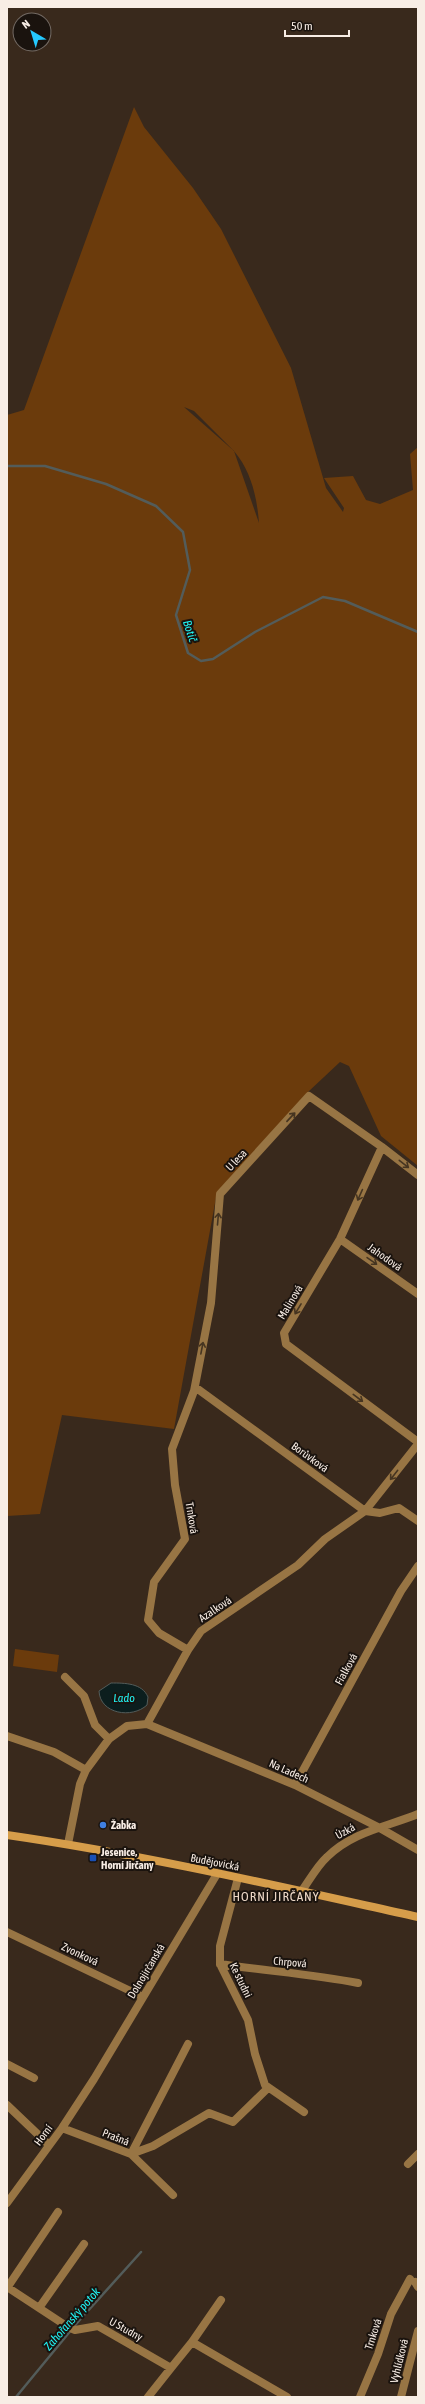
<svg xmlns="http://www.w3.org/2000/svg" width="425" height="2404" font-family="'Asap Condensed',sans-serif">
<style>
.green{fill:#6b3b0c;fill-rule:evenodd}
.water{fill:#0c1e1e;stroke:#535c5a}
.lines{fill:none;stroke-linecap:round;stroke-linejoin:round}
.stream{stroke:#535c5a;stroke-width:2.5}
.minor{stroke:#987544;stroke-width:8}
.secondary{stroke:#d69d4a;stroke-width:8}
.oneway{stroke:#463521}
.shop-dot{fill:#3f7fe0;stroke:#1a130e;stroke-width:1.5}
.transit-dot{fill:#1a4fb4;stroke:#1a130e;stroke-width:1.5}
.labels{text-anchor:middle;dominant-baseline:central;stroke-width:4;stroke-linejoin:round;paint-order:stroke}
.street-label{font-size:11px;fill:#f8ede5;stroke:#1a130e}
.poi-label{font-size:11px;font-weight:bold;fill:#f8ede5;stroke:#1a130e;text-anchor:start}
.water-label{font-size:12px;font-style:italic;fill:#20f4f5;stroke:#1a130e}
.quarter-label{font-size:13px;letter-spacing:1px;fill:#ecd7c7;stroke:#1a130e}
</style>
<rect width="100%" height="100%" fill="#39291c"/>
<path class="green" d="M134 107 144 127 193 188 221 229 291 368 326 488 343 512 344 508 324 478 353 476 366 500 380 504 413 490 410 454 418 447V1166L381 1136 349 1066 340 1062 308 1092 217 1192 174 1429 62 1415 40 1514 7 1516V415L24 410ZM184 407 194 411 234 451ZM234 451C251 471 257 497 259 523Z
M15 1649 59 1655 57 1672 13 1666Z"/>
<path class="water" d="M111 1683C125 1683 142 1683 148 1697L147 1705C132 1719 100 1714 99 1691Z"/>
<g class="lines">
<path class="stream" d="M7 466H45L106 484 156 506 183 532 190 570 176 615 188 653 201 661 213 659 255 632 323 597 345 601 418 632
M16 2397 77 2323 141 2252"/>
<path class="minor" d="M382 1147 340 1239 284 1333 286 1344 418 1442
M340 1239 418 1294
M195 1387 365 1511 380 1513 399 1508 418 1521
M188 1650 159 1633 148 1620 154 1582 185 1539 175 1485 172 1449 194 1391 211 1303 220 1194 309 1096 382 1147 418 1175
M65 1677 84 1696 95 1725 109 1739
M147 1724 188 1650 201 1631 298 1565 325 1539 365 1511 418 1444
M7 1736 54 1752 86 1770
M295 1785 401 1591 418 1566
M68 1844 80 1784 86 1770 109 1739 127 1726 147 1724 295 1785 378 1827 418 1850
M238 1878 220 1946V1964L248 2020 255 2054 265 2085 304 2112
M301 1892C309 1881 317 1866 327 1857 352 1832 386 1827 418 1814
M7 1932 143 1997
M220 1964C266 1971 312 1974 358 1983
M7 2064 34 2078
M7 2105 49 2145
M62 2128 131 2154 173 2195
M131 2154 153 2146 209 2113 233 2122 268 2088
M131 2154 188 2044
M408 2164 418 2154
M7 2203 62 2128 94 2079 217 1874
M415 2282 418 2287
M7 2287 68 2327 75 2330 98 2326 171 2368 192 2342 287 2397
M7 2288 58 2212
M39 2308 84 2244
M192 2342 221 2300
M148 2397 171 2368
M360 2397 378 2354 391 2314 410 2279
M401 2397 418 2331"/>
<path class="secondary" d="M7 1835C145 1855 282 1887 418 1917"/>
</g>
<defs><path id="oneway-shaft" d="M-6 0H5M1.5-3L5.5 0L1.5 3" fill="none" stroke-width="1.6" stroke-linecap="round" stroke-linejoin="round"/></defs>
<g class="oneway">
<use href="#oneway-shaft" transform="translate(291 1117) rotate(-47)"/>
<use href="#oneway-shaft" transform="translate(404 1164) rotate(38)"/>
<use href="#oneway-shaft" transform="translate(360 1195) rotate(114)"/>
<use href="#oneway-shaft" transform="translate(218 1219) rotate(-85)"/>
<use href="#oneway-shaft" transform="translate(372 1261) rotate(35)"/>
<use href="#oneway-shaft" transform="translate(298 1309) rotate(121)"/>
<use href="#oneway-shaft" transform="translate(202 1348) rotate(-79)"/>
<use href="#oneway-shaft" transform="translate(358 1398) rotate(37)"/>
<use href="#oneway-shaft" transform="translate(394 1475) rotate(128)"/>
</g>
<circle class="shop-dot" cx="103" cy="1825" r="4"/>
<rect class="transit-dot" x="89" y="1854" width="8" height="8" rx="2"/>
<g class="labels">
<g class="street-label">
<text transform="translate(236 1160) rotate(-47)">U lesa</text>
<text transform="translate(385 1257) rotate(35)">Jahodová</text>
<text transform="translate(290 1302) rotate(-59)">Malinová</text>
<text transform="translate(310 1457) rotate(36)">Borůvková</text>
<text transform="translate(192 1518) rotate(81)">Trnková</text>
<text transform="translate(215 1609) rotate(-34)">Azalková</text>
<text transform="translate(346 1669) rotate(-61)">Fialková</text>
<text transform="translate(289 1771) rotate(24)">Na Ladech</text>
<text transform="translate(345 1831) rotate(-29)">Úzká</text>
<text transform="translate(215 1862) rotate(11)">Budějovická</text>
<text transform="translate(80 1954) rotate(25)">Zvonková</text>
<text transform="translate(290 1962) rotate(5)">Chrpová</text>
<text transform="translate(146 1971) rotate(-59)">Dolnojirčanská</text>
<text transform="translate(241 1980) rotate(64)">Ke studni</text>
<text transform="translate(43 2135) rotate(-53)">Horní</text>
<text transform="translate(116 2137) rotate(21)">Prašná</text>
<text transform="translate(126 2329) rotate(29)">U Studny</text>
<text transform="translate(373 2334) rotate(-72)">Trnková</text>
<text transform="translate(399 2361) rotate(-76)">Vyhlídková</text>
</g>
<g class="poi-label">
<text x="111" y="1825">Žabka</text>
<text x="101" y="1852">Jesenice,<tspan x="101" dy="13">Horní Jirčany</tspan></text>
</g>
<g class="water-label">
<text transform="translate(190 631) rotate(72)">Botič</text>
<text x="124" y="1698">Lado</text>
<text transform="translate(72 2319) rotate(-49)">Zahořanský potok</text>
</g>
<g class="quarter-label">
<text x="276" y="1896">HORNÍ JIRČANY</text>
</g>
</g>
<rect width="425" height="2404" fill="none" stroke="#f8ede5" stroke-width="16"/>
<g transform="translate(32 32) rotate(322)"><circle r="19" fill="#1a130e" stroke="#736a64"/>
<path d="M0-3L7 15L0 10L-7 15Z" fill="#25c9fe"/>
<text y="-6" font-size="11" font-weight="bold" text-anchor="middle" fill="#f8ede5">N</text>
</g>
<path d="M285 30v6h64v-6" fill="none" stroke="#f8ede5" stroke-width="2"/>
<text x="291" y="30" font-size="12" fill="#f8ede5" stroke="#1a130e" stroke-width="3" paint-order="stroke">50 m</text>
</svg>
